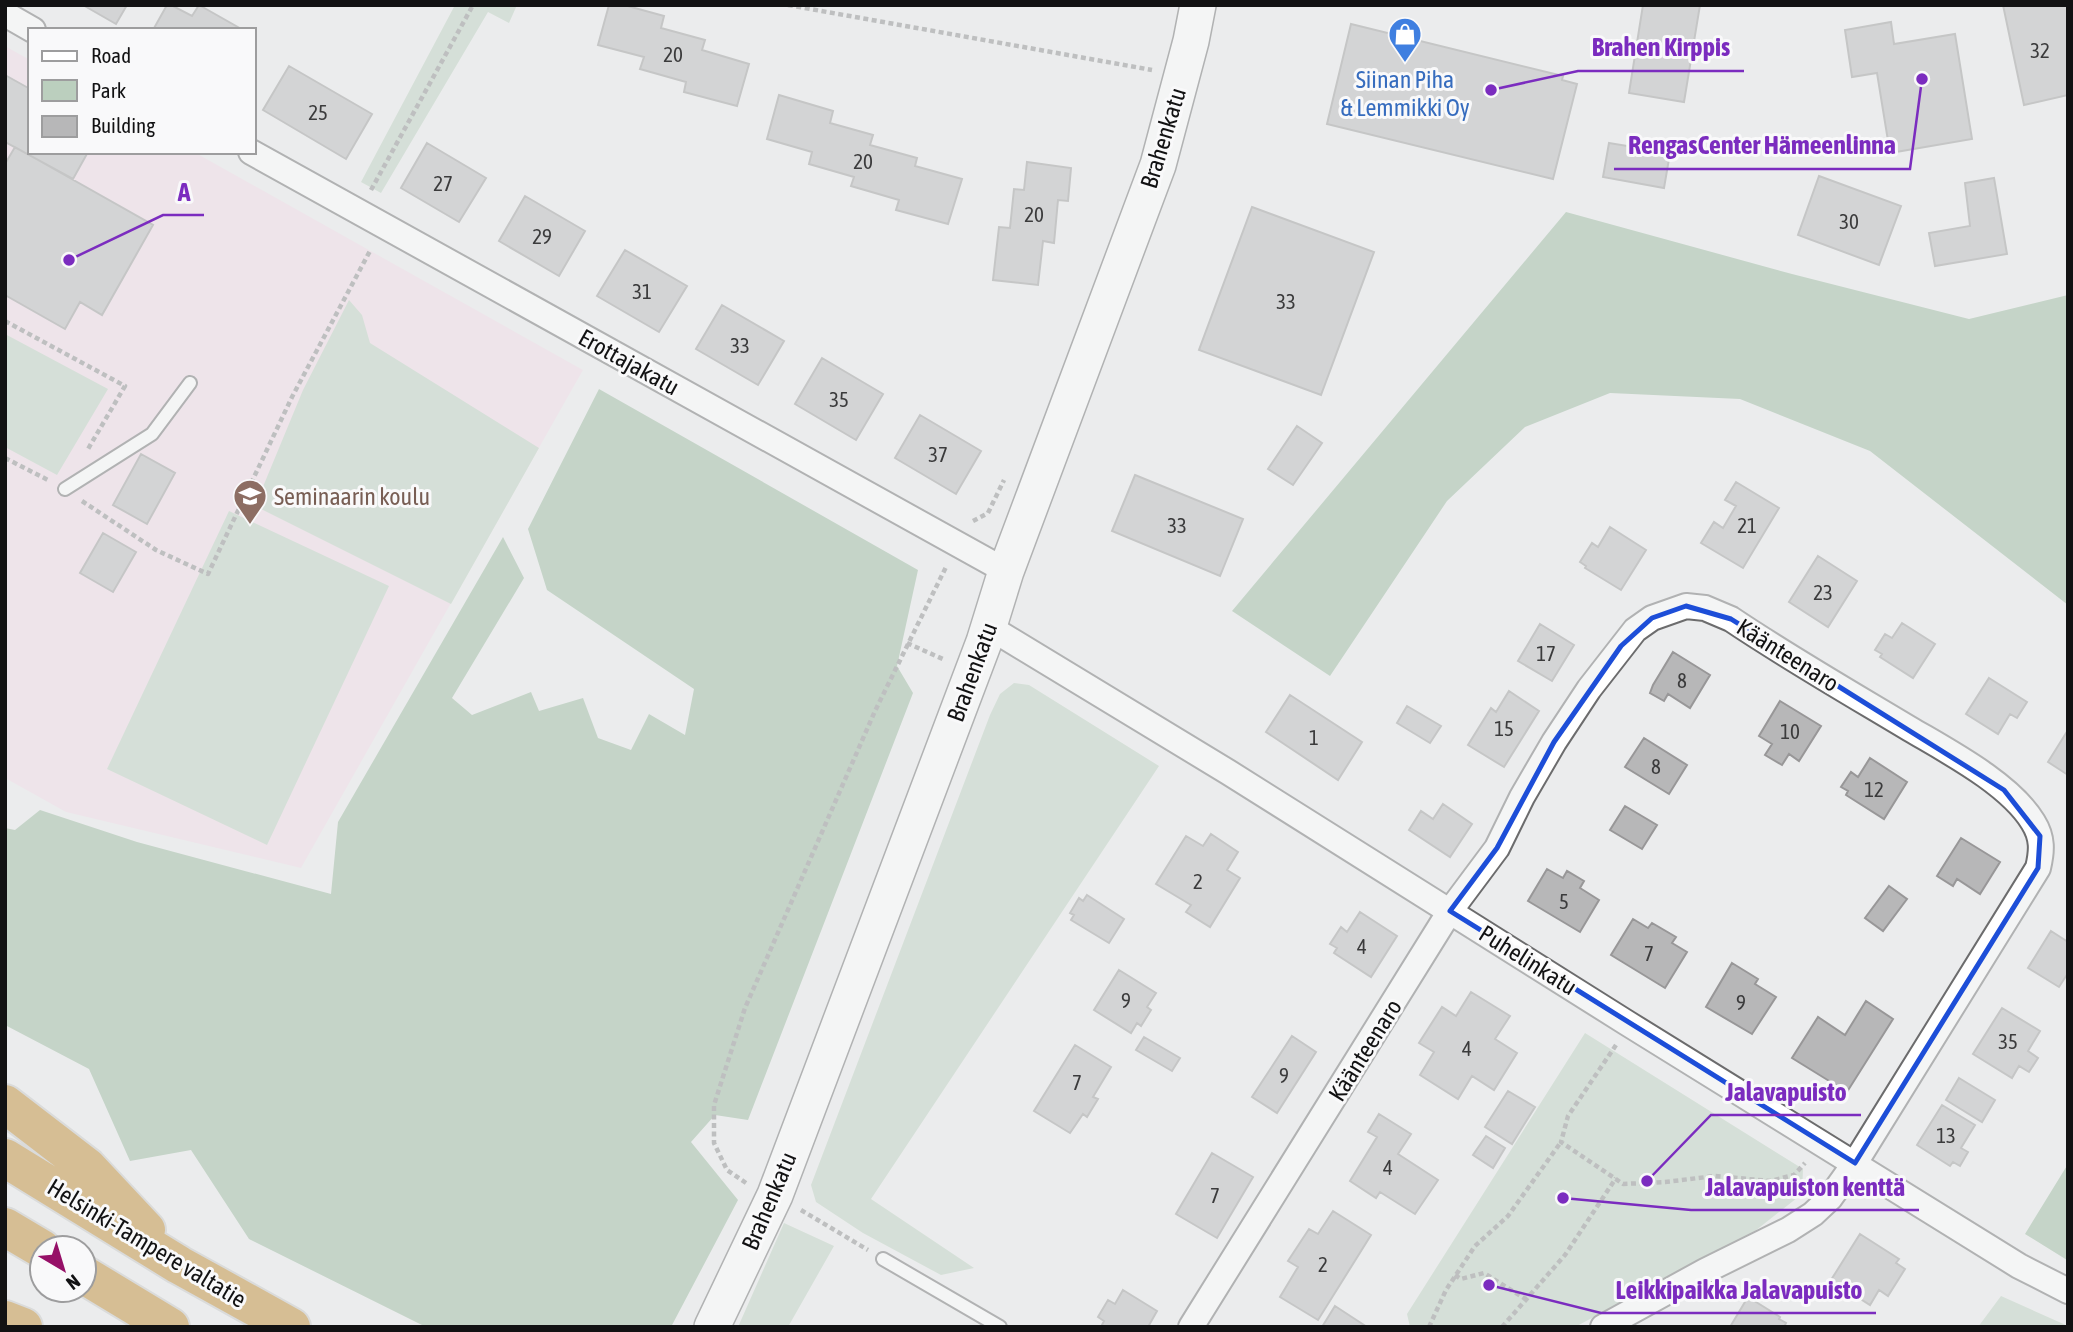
<svg xmlns="http://www.w3.org/2000/svg" width="2073" height="1332" font-family="'Asap Condensed',sans-serif">
<style>
.education{fill:#f1dae7}
.green{fill:#bbcfbe}
.forest{fill:#97b69c}
.building{fill:#b7b7b8;stroke:#989798;stroke-width:2}
.lines{fill:none;stroke-linecap:round;stroke-linejoin:round}
.service-casing{stroke:#6c6c6d;stroke-width:16}
.minor-casing{stroke:#6c6c6d;stroke-width:28}
.secondary-casing{stroke:#6c6c6d;stroke-width:38}
.motorway-casing{stroke:#c6c6c6;stroke-width:42}
.path{stroke:#878889;stroke-width:4.5;stroke-dasharray:5 3.5;stroke-linecap:butt}
.service{stroke:#fff;stroke-width:12}
.minor{stroke:#fff;stroke-width:24}
.secondary{stroke:#fff;stroke-width:35}
.motorway{stroke:#bd8628;stroke-width:38}
.marked{fill:none;stroke:#1d4ed8;stroke-width:5;stroke-linejoin:round}
.labels{text-anchor:middle;dominant-baseline:central;stroke-width:6;stroke-linejoin:round;paint-order:stroke}
.number-label{font-size:21px;fill:#3b3b3c}
.shop-label{font-size:24px;fill:#366cbe;stroke:#f9f9fa}
.street-label{font-size:24px;fill:#121213;stroke:#f9f9fa}
.education-label{font-size:24px;fill:#785e54;stroke:#f9f9fa;text-anchor:start}
.leader{fill:none;stroke:#7b2cbf;stroke-width:2.5}
.callout-dot{fill:#7b2cbf;stroke:#f9f9fa;stroke-width:2.5}
.callout-label{font-size:26px;text-anchor:middle;font-weight:bold;fill:#7b2cbf;stroke:#f9f9fa;stroke-width:6;stroke-linejoin:round;paint-order:stroke}
</style>
<rect width="100%" height="100%" fill="#ebeced"/>
<path class="education" d="M5 46 30 60V152H194L583 370 301 868 66 812 5 778Z"/>
<path class="green" d="M455 5H517L509 23 488 12 381 193 361 182Z
M349 300 362 315 370 343 539 448 451 604 255 506 303 390Z
M5 334 108 389 57 475 5 447Z
M229 511 389 586 267 845 107 769Z
M1014 683 1029 685 1159 766 871 1199 974 1268 941 1275 863 1233 816 1202 811 1185 990 715 1000 694Z
M1585 1033 1803 1169 1802 1194 1755 1231 1575 1327H1410L1407 1314Z
M784 1223 834 1246 788 1327H738Z
M2001 1296 2068 1326V1327H1978Z"/>
<path class="forest" d="M1566 212 1792 274 1969 319 2068 295V605L1870 451 1740 399 1610 393 1525 427 1447 501 1330 676 1232 611Z
M599 389 918 570 897 666 913 693 748 1120 715 1115 691 1142 738 1200 671 1327H426L249 1239 191 1150 130 1161 89 1069 5 1025V828L15 830 40 810 137 842 331 894 338 822 503 537 524 578 452 698 472 715 531 692 539 711 583 698 598 738 631 750 649 714 685 735 694 689 547 590 528 529Z
M2068 1164V1259L2067 1260 2025 1234Z"/>
<path class="building" d="M83 5H127L116 24Z
M167 5H171L192 16 199 5 243 30H153Z
M609 5H624L664 16 661 28 705 40 702 50 749 64 737 106 684 92 686 82 640 69 644 57 598 45Z
M1643 5H1700L1684 102 1629 93Z
M2003 5H2068V95L2024 105Z
M1891 22 1894 44 1955 34 1972 139 1890 153 1877 73 1852 77 1845 30Z
M1351 24 1563 76 1562 80 1577 84 1553 179 1327 124Z
M289 66 372 114 346 159 263 110Z
M5 75 30 89V152H88L73 179 5 142Z
M779 95 833 111 830 123 873 135 870 145 917 158 915 166 962 179 948 224 896 210 899 200 851 186 854 177 809 164 812 152 767 139Z
M427 143 486 178 459 222 401 188Z
M1609 143 1670 153 1664 188 1603 177Z
M15 147 153 225 102 315 80 302 65 329 5 295V164Z
M1027 162 1071 168 1068 201 1058 200 1054 243 1043 241 1038 285 993 280 999 227 1010 228 1014 189 1024 190Z
M1819 176 1901 206 1879 265 1798 235Z
M1994 178 2007 254 1935 266 1929 233 1970 226 1965 183Z
M525 196 585 231 559 276 499 241Z
M1252 207 1374 252 1321 395 1199 350Z
M625 250 687 286 659 332 597 296Z
M722 305 784 341 758 385 696 349Z
M822 358 883 394 856 440 795 404Z
M920 415 981 451 956 494 895 458Z
M1297 426 1322 443 1293 485 1268 469Z
M141 454 175 473 147 524 113 505Z
M1135 475 1243 519 1220 576 1112 531Z
M1736 482 1779 508 1743 568 1701 543 1714 522 1723 528 1736 506 1725 500Z
M1610 527 1646 550 1621 590 1585 568 1586 566 1580 562 1592 543 1598 547Z
M103 533 136 552 113 592 80 573Z
M1818 556 1857 581 1828 627 1789 602Z
M1902 623 1935 644 1913 678 1880 657 1882 654 1875 650 1885 634 1892 638Z
M1540 624 1574 645 1552 681 1518 661Z
M1673 652 1710 675 1690 708 1668 694 1664 701 1650 693 1653 685Z
M1989 678 2027 702 2017 718 2010 714 1998 734 1966 714Z
M1509 691 1539 711 1504 767 1468 745 1491 708 1496 712Z
M1290 695 1362 742 1338 780 1266 732Z
M1780 701 1821 726 1799 761 1789 754 1782 765 1765 755 1772 744 1759 736Z
M1407 706 1441 726 1430 743 1397 723Z
M2068 730V775L2048 762Z
M1644 738 1687 765 1669 794 1625 767Z
M1870 758 1907 782 1884 819 1846 795 1848 791 1841 787 1851 772 1858 777Z
M1443 804 1472 824 1450 857 1409 830 1421 811 1433 819Z
M1625 806 1657 825 1642 849 1610 830Z
M1211 834 1238 852 1227 870 1240 878 1210 927 1186 912 1191 905 1156 884 1186 836 1203 846Z
M1961 838 2000 862 1980 894 1957 879 1953 886 1937 876Z
M1547 869 1563 878 1567 871 1584 881 1580 888 1599 900 1580 932 1528 901Z
M1889 886 1907 899 1883 931 1865 918Z
M1087 895 1124 919 1109 943 1071 920 1074 915 1070 913 1079 898 1083 901Z
M1360 912 1397 936 1371 977 1334 953 1337 948 1330 944 1341 927 1347 932Z
M1633 919 1648 928 1652 923 1676 937 1672 943 1687 952 1665 988 1611 955Z
M2051 931 2068 942V973L2059 987 2028 968Z
M1732 963 1758 979 1755 984 1776 997 1752 1034 1706 1007Z
M1119 970 1156 993 1147 1007 1151 1010 1141 1026 1137 1023 1131 1033 1094 1010Z
M1471 992 1510 1016 1495 1039 1517 1053 1494 1090 1472 1076 1458 1099 1420 1075 1434 1052 1419 1043 1442 1007 1456 1016Z
M1866 1001 1893 1019 1847 1092 1792 1058 1818 1017 1845 1035Z
M2002 1008 2040 1031 2028 1051 2038 1058 2029 1072 2019 1066 2012 1078 1973 1054Z
M1292 1036 1316 1052 1277 1113 1252 1097Z
M1144 1037 1180 1058 1172 1071 1136 1050Z
M1075 1045 1111 1067 1093 1097 1098 1099 1087 1117 1083 1114 1070 1133 1034 1111Z
M1959 1078 1995 1100 1982 1122 1946 1100Z
M1508 1091 1535 1107 1512 1144 1485 1127Z
M1942 1105 1975 1125 1961 1148 1968 1152 1960 1166 1953 1162 1950 1166 1917 1145Z
M1379 1114 1411 1134 1398 1154 1438 1180 1415 1214 1380 1192 1376 1198 1350 1181 1377 1137 1368 1132Z
M1486 1136 1505 1148 1493 1168 1473 1155Z
M1212 1153 1253 1177 1217 1238 1176 1214Z
M1333 1211 1371 1235 1318 1320 1280 1297 1298 1267 1288 1261 1309 1229 1318 1234Z
M1860 1234 1899 1259 1896 1263 1905 1269 1888 1296 1879 1290 1870 1305 1831 1280Z
M1123 1290 1157 1311 1148 1327H1101L1104 1321 1098 1317 1108 1300 1115 1304Z
M1748 1297 1780 1317 1779 1319 1786 1323 1784 1327H1730Z
M1335 1306 1367 1327H1322Z"/>
<g class="lines">
<defs>
<path id="service" d="M65 489 152 434 190 383
M883 1259 1000 1327"/>
<path id="minor" d="M5 14 33 30
M251 152 1006 571
M989 627 1228 772 1627 1023 2019 1266 2068 1291
M1191 1327 1450 911 1497 848 1522 797 1554 742 1589 689 1635 630 1652 618 1686 606 1705 608 1731 619C1789 658 1850 693 1910 729 1949 752 2010 784 2033 822 2043 838 2042 851 2038 868L1855 1163 1830 1198 1813 1214 1788 1230 1705 1271 1603 1327"/>
<path id="secondary" d="M712 1327 775 1195 984 642 1006 571 1158 165 1191 41 1198 5"/>
<path id="motorway" d="M5 1104 87 1167 146 1230
M5 1158 179 1265 291 1327
M5 1227 42 1249
M84 1275 170 1327
M5 1320 23 1327"/>
</defs>
<use href="#service" class="service-casing"/>
<use href="#minor" class="minor-casing"/>
<use href="#secondary" class="secondary-casing"/>
<use href="#motorway" class="motorway-casing"/>
<path class="path" d="M788 5 1152 70
M371 190 473 5
M5 321 125 386 88 449
M5 458 48 480
M82 501 156 550 208 574 292 397 371 249
M973 521 988 513 1004 480
M907 643 945 660
M1616 1045 1568 1116 1561 1142 1623 1184 1665 1182 1715 1176 1770 1181 1794 1175 1805 1163
M746 1183 727 1170 714 1143V1105L745 1008 875 711 946 567
M801 1210 868 1250
M1455 1275 1461 1279 1484 1273 1527 1300
M1429 1327 1446 1290 1475 1246 1508 1216 1561 1142
M1502 1327 1565 1255 1616 1178"/>
<use href="#service" class="service"/>
<use href="#minor" class="minor"/>
<use href="#secondary" class="secondary"/>
<use href="#motorway" class="motorway"/>
</g>
<path d="M0 0H2073V1332H0ZM1686 606 1731 619 2004 790 2040 836 2038 868 1855 1163 1450 911 1497 848 1554 742 1621 646 1652 618Z" fill="#ebeced" fill-opacity=".55" fill-rule="evenodd"/>
<path class="marked" d="M1686 606 1731 619 2004 790 2040 836 2038 868 1855 1163 1450 911 1497 848 1554 742 1621 646 1652 618Z"/>
<defs>
<symbol id="shop-pin" viewBox="-11 -11 22 30"><path d="M0 17L-7.5 6A9.5 9.5 0 1 1 7.5 6Z" fill="#3f7fe0" stroke="#f9f9fa"/><path d="M-5-2.5h2.3a2.7 3.5 0 0 1 5.4 0H5L5.5 6h-11ZM-1.5-2.5h3a1.5 2.3 0 0 0-3 0Z" fill="#fff"/></symbol>
<symbol id="school-pin" viewBox="-11 -11 22 30"><path d="M0 17L-7.5 6A9.5 9.5 0 1 1 7.5 6Z" fill="#8d6e63" stroke="#f9f9fa"/><path d="M0-5L7-2L0 1L-7-2ZM-4 1L0 2.5L4 1V4Q0 6-4 4Z" fill="#fff"/></symbol>
</defs>
<g fill-rule="evenodd">
<use href="#shop-pin" x="1386" y="15" width="38" height="52"/>
<use href="#school-pin" x="231" y="477" width="38" height="52"/>
</g>
<g class="labels">
<g class="number-label">
<text x="2040" y="50">32</text>
<text x="673" y="54">20</text>
<text x="318" y="112">25</text>
<text x="863" y="161">20</text>
<text x="443" y="183">27</text>
<text x="1034" y="214">20</text>
<text x="1849" y="221">30</text>
<text x="542" y="236">29</text>
<text x="642" y="291">31</text>
<text x="1286" y="301">33</text>
<text x="740" y="345">33</text>
<text x="839" y="399">35</text>
<text x="938" y="454">37</text>
<text x="1177" y="525">33</text>
<text x="1747" y="525">21</text>
<text x="1823" y="592">23</text>
<text x="1546" y="653">17</text>
<text x="1682" y="680">8</text>
<text x="1504" y="728">15</text>
<text x="1790" y="731">10</text>
<text x="1314" y="737">1</text>
<text x="1656" y="766">8</text>
<text x="1874" y="789">12</text>
<text x="1198" y="881">2</text>
<text x="1564" y="901">5</text>
<text x="1362" y="946">4</text>
<text x="1649" y="953">7</text>
<text x="1126" y="1000">9</text>
<text x="1741" y="1002">9</text>
<text x="2008" y="1041">35</text>
<text x="1467" y="1048">4</text>
<text x="1284" y="1075">9</text>
<text x="1077" y="1082">7</text>
<text x="1946" y="1135">13</text>
<text x="1388" y="1167">4</text>
<text x="1215" y="1195">7</text>
<text x="1323" y="1264">2</text>
</g>
<g class="shop-label">
<text x="1405" y="79">Siinan Piha<tspan x="1405" dy="28">&amp; Lemmikki Oy</tspan></text>
</g>
<g class="street-label">
<text transform="translate(1163 138) rotate(-73)">Brahenkatu</text>
<text transform="translate(629 362) rotate(29)">Erottajakatu</text>
<text transform="translate(1788 655) rotate(32)">Käänteenaro</text>
<text transform="translate(972 672) rotate(-70)">Brahenkatu</text>
<text transform="translate(1528 960) rotate(32)">Puhelinkatu</text>
<text transform="translate(1365 1050) rotate(-58)">Käänteenaro</text>
<text transform="translate(769 1201) rotate(-67)">Brahenkatu</text>
<text transform="translate(147 1243) rotate(31)">Helsinki-Tampere valtatie</text>
</g>
<g class="education-label">
<text x="274" y="496">Seminaarin koulu</text>
</g>
</g>
<path class="leader" d="M1491 90L1578 71H1744M1922 79L1910 169H1614M69 260L163 215H204M1647 1181L1711 1115H1861M1563 1198L1691 1210H1919M1489 1285L1601 1313H1876"/>
<g class="callout-dot">
<circle cx="1491" cy="90" r="7"/>
<circle cx="1922" cy="79" r="7"/>
<circle cx="69" cy="260" r="7"/>
<circle cx="1647" cy="1181" r="7"/>
<circle cx="1563" cy="1198" r="7"/>
<circle cx="1489" cy="1285" r="7"/>
</g>
<g class="callout-label">
<text x="1661" y="56">Brahen Kirppis</text>
<text x="1762" y="154">RengasCenter Hämeenlinna</text>
<text x="184" y="201">A</text>
<text x="1786" y="1101">Jalavapuisto</text>
<text x="1805" y="1196">Jalavapuiston kenttä</text>
<text x="1739" y="1299">Leikkipaikka Jalavapuisto</text>
</g>
<rect width="2073" height="1332" fill="none" stroke="#121213" stroke-width="14"/>
<rect x="28" y="28" width="228" height="126" fill="#f9f9fa" stroke="#9d9d9e" stroke-width="2"/>
<rect x="42" y="51" width="35" height="10" fill="#ffffff" stroke="#9d9d9e" stroke-width="2"/>
<text x="91" y="63" font-size="21" fill="#121213">Road</text>
<rect x="42" y="80" width="35" height="21" fill="#bbcfbe" stroke="#9d9d9e" stroke-width="2"/>
<text x="91" y="98" font-size="21" fill="#121213">Park</text>
<rect x="42" y="116" width="35" height="21" fill="#b7b7b8" stroke="#9d9d9e" stroke-width="2"/>
<text x="91" y="133" font-size="21" fill="#121213">Building</text>
<g transform="translate(63 1269) rotate(142)"><circle r="33" fill="#f9f9fa" stroke="#9d9d9e" stroke-width="2"/>
<path d="M0-5L12 26L0 18L-12 26Z" fill="#961067"/>
<text y="-10" font-size="19" font-weight="bold" text-anchor="middle" fill="#121213">N</text>
</g>
</svg>
